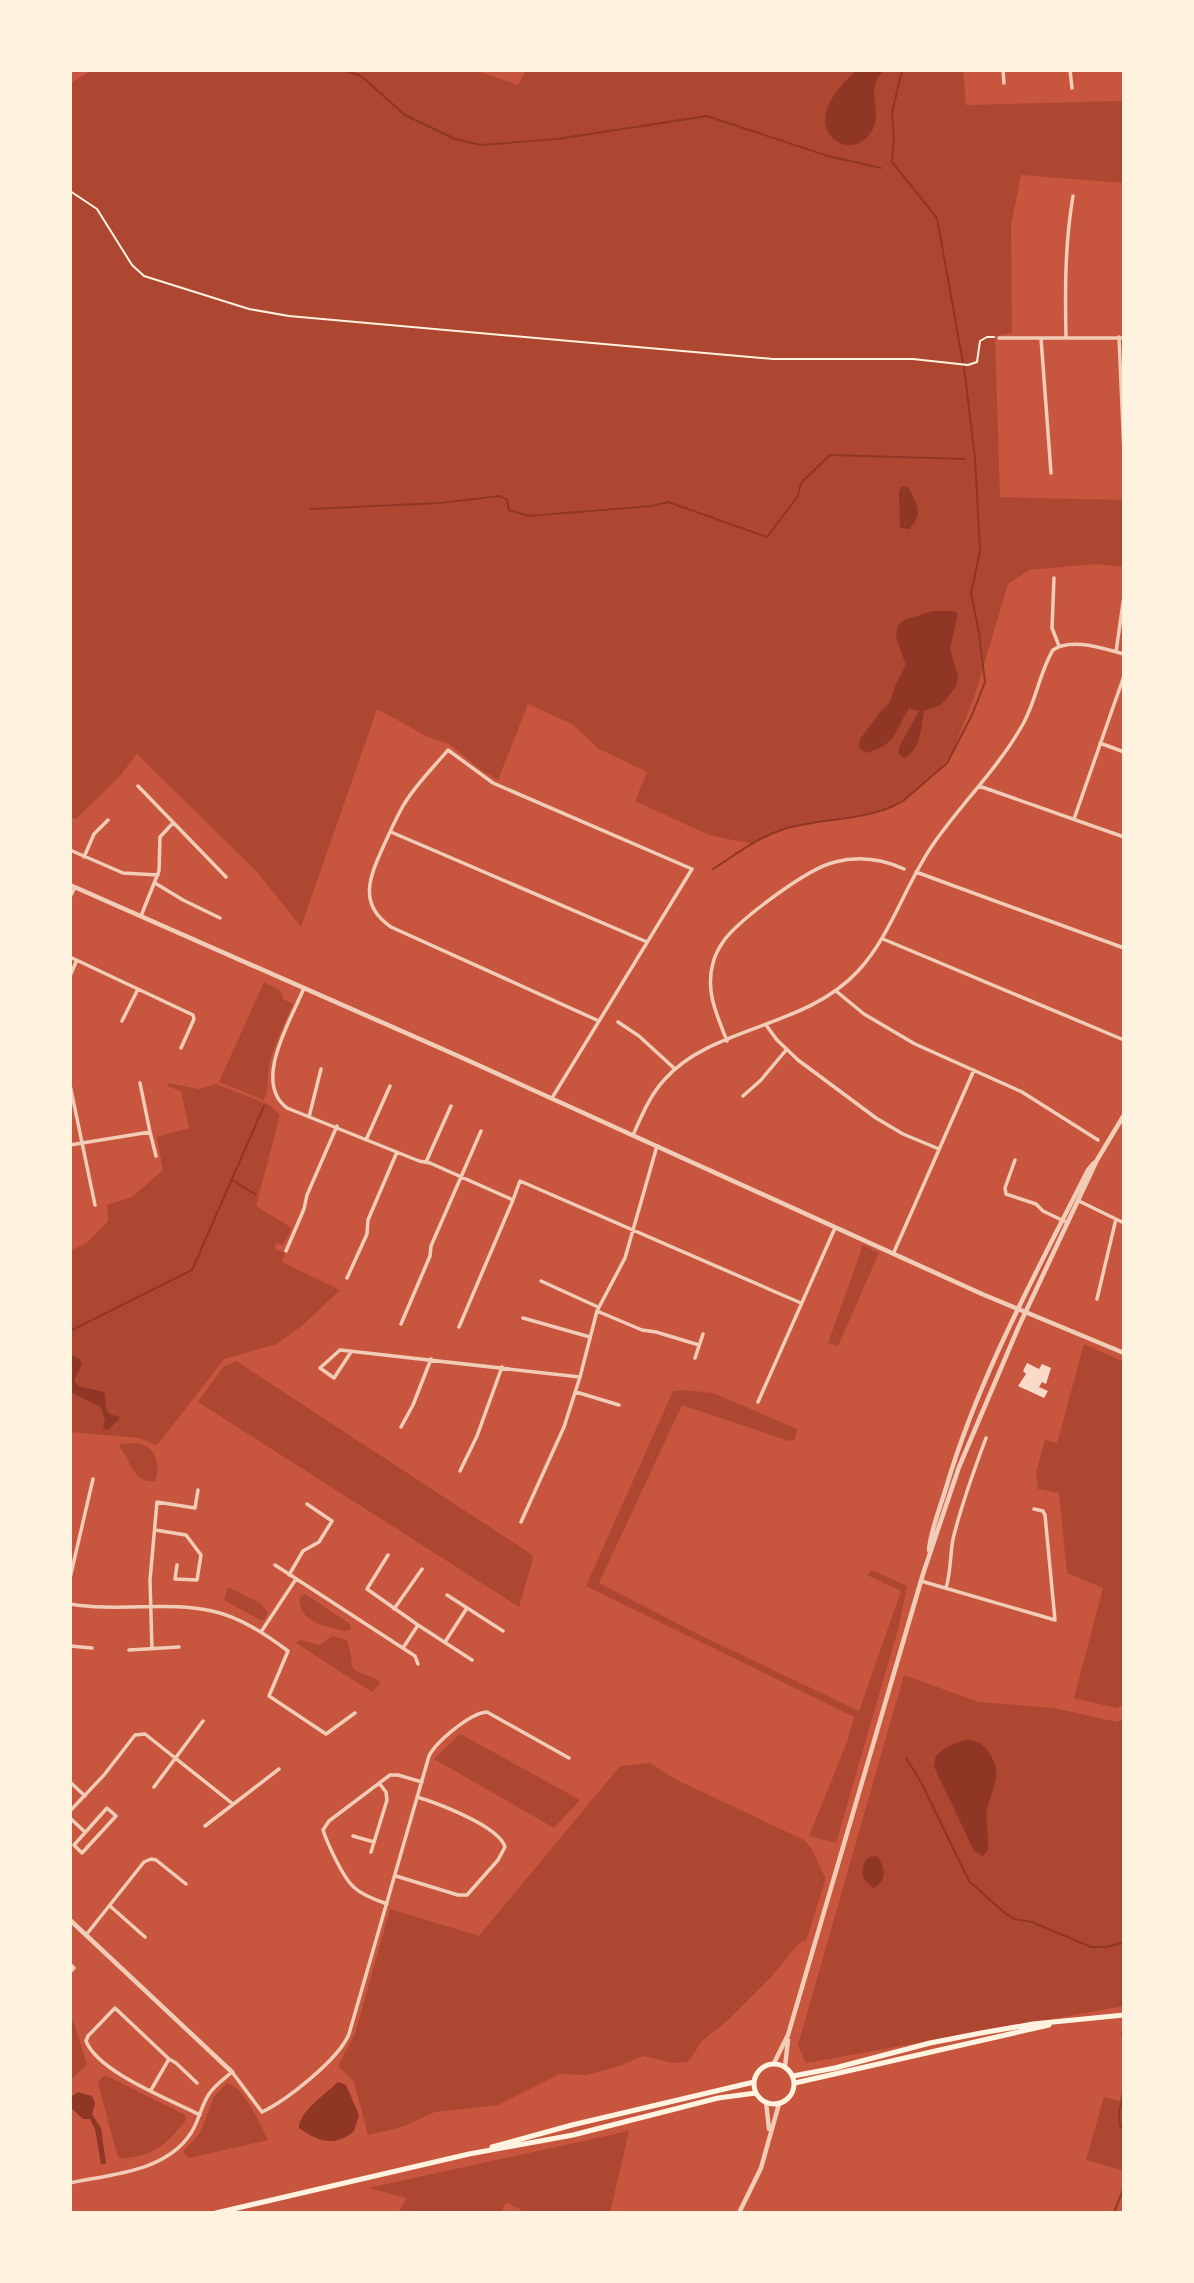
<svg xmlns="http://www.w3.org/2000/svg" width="1194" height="2283" font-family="'Open Sans',sans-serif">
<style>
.green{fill:#ae4732;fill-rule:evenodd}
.water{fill:#8f3625}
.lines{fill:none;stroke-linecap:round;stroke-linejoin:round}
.stream{stroke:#8f3625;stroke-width:2}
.building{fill:#f7dbc8}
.path{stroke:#fff3e0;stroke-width:2}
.minor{stroke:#f1ccb7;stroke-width:3.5}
.tertiary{stroke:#f1ccb7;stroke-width:4.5}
.secondary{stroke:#fff3e0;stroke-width:5}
</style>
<rect width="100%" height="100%" fill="#c8553d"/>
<path class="green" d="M92 70H476L518 85 526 70H963L966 105 1124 101V183L1021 175 1011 226 1012 333 995 336 1000 497 1124 500V567L1095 564 1029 570 1008 584 974 698 953 750 940 770 909 796 885 811 784 829 752 844 709 835 635 801 647 772 599 749 572 724 528 704 498 780 481 770 449 744 428 737 377 709 301 927 258 873 137 754 120 776 76 819 70 817V84Z
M264 982 281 991 283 999 293 1004C285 1023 275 1042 270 1062 266 1076 270 1087 264 1100L219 1082Z
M168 1083 199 1089 216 1084 270 1105 280 1115 256 1206 292 1228 283 1245 277 1243 274 1249 285 1253 282 1262 340 1290 304 1324 277 1344 224 1359 159 1443 155 1445 139 1438 70 1432V1251L88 1242 108 1221 107 1205 132 1197 163 1170 157 1137 189 1128 181 1091 167 1086Z
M863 1245 879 1253 838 1346 828 1343Z
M1084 1344 1124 1362V1705L1116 1708 1074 1698 1103 1588 1067 1573 1059 1493 1038 1489 1036 1472 1045 1440 1057 1443Z
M236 1361 531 1554 533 1558 519 1607 198 1402 223 1367Z
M683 1390 713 1393 797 1429 795 1439 789 1441 682 1405 599 1583 702 1636 859 1711 901 1591 867 1575 872 1570 907 1586 899 1626 836 1843 809 1836 847 1742 854 1717 586 1586 673 1391Z
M121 1444C128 1444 138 1442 144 1445 158 1451 160 1470 155 1481 132 1484 131 1459 119 1447Z
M228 1587 260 1603 268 1612 264 1620H260L224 1600Z
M305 1594 350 1624 351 1629 347 1631C329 1628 296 1622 300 1597Z
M332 1636 347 1640C357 1673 342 1666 379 1680L380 1684 372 1692 296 1643 300 1640 320 1645Z
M904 1675 979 1702 1054 1708 1117 1722 1124 1719V2006L806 2063 798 2045ZM976 1741C1010 1765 993 1780 987 1810 985 1820 987 1834 989 1844L974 1851 934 1767 933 1761Z
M460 1734 466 1737 580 1800 554 1828 434 1759Z
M650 1763 675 1779 804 1840C816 1850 817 1865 826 1878L806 1941 800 1942 771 1977 727 2021 702 2041 688 2062 673 2063 643 2056 617 2067 586 2075 560 2074 498 2105 435 2112 402 2127 368 2135 354 2082 338 2066 355 2034 390 1909 479 1936 620 1766Z
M70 2020H73L87 2065 70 2080Z
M105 2075 185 2115 186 2120C165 2146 155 2155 120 2159L116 2151 98 2082Z
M1124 2076V2171L1086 2160 1104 2097 1120 2101Z
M227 2083C245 2088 260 2124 268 2140L189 2158 183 2152 200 2133 214 2097Z
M629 2131 610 2213H527L506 2202 501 2213H398L407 2198 368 2188Z"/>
<path class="water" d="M857 70H883C881 74 876 80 875 85 872 97 878 111 875 123 872 137 857 149 843 144 836 142 830 137 827 130 818 109 842 83 857 70Z
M902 486 909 488C917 505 924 514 909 529L900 528 899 491Z
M933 611H953L958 613 950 649 958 676 956 687 941 705 924 711C921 728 921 750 904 758L899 754V747L919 711 909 708C894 733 897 744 866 753L859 747 860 739 881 711 890 702 896 684 906 665 896 638 898 625 904 620Z
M70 1354 80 1359 82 1364 74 1381 78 1386 104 1392C107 1399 103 1411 112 1415 115 1416 118 1416 121 1417L108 1430 103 1428 105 1420 101 1407 70 1392Z
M965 1740C976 1740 983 1743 989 1752 1005 1775 991 1788 987 1811 985 1824 990 1838 988 1850L983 1856 974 1851 934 1767C933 1750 951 1745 965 1740Z
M870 1857 877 1856C886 1867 887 1882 873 1888L863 1878C862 1869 862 1863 870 1857Z
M338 2082 346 2085 359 2115 354 2131C335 2148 317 2141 299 2128 299 2111 326 2094 338 2082Z
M78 2092 92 2096 95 2103 92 2114 101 2128 106 2164H101L95 2129 90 2119H83L70 2107 72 2096Z"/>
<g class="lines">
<path class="stream" d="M343 70 361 76 405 115 455 139 481 145 557 139 707 116 828 156 881 168
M902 70 892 113 894 139 892 162 937 218 963 363
M311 509 440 503 500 496 507 500 509 510 529 516 652 506 668 502 767 537 798 496 801 483 830 455 965 459
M903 801 947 763 972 715 985 682 979 633 971 593 980 552 975 458 964 367
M713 869C735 855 758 837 784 829 823 817 866 822 901 802
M232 1180 255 1194
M70 1331 192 1270 264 1106
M906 1758 921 1782 969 1881 1006 1914 1014 1919 1032 1922 1091 1947H1107L1124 1942
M1122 2004 1124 1997
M1122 2034 1124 2033
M1124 2091 1119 2113 1120 2126 1124 2131
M1114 2213 1124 2187"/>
</g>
<path class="building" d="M1027 1363 1039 1369 1042 1364 1051 1368 1046 1384 1042 1382 1039 1387 1048 1391 1044 1398 1018 1386 1026 1374 1023 1371Z"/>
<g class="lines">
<path class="path" d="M70 191 97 209 132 265 144 276 249 309 289 316 773 359H913L968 365 977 362 980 341 987 337H994"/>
<path class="minor" d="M1003 70 1004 83
M1070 70 1072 88
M1066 336C1065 289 1065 243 1073 196
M1119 337 1124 453
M999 338H1124
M1041 338 1051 473
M1054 578 1052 628 1059 646
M1116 652 1124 596
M1100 743 1124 752
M138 786 226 877
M979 786 1124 837
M1074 819 1124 676
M391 832 647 942
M70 850 123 873 158 875
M84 857 94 834 108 820
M916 872 1124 948
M155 883 183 900 220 918
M70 897 75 887
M141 916 159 871 160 837 173 823
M883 939 1124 1040
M70 957 193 1015 194 1019 181 1048
M70 976 76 962
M304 988C291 1020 252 1082 287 1108L419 1161 430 1163 513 1200 459 1327
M836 991 864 1014 915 1044 1022 1092 1098 1140
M122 1021 138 989
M618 1022 639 1036 675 1069
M766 1025 777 1040 798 1060 876 1118 903 1134 939 1149
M727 1041C717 1015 705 991 713 963 715 954 720 946 725 939 743 917 808 868 835 862 858 856 882 859 904 869
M70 1085 95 1205
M743 1096 761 1080 787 1049
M552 1098 692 869 493 783 448 750C433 768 415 785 403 806 396 818 390 832 384 845 370 876 357 904 391 927L599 1021
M309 1117 321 1069
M150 1132 156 1156
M633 1135C642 1115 650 1095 665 1079 712 1026 806 1028 858 971 892 934 905 884 934 843 962 803 999 767 1023 724 1036 701 1040 671 1053 650 1071 637 1104 649 1124 654
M366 1140 390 1086
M70 1145 150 1132 140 1083
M1015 1160 1005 1188 1006 1194 1036 1204 1043 1211 1068 1223
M426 1162 451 1106
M513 1200 520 1181 801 1303
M1079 1201 1124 1223
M286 1251 304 1209 307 1195 337 1126
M894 1252 974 1070
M347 1278 367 1234 368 1220 397 1152
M541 1281 598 1307
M1097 1299 1116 1219
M597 1311 642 1330 656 1332 699 1345
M523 1318 590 1337
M401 1324 430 1256 431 1246 481 1131
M351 1352 334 1378 320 1368 340 1350 580 1377
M695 1358 703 1334
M576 1392 619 1405
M758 1402 835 1228
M401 1427 413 1405 431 1359
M460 1471 477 1436 502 1367
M521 1522 564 1427 580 1377 597 1311 625 1258 657 1146
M155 1530 186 1535 201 1555 197 1580 175 1579 177 1565
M388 1555 367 1589 418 1625 403 1648
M275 1565 415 1656 418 1664
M289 1575 303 1551 319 1542 332 1521 307 1504
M70 1578 93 1479
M921 1581 1055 1620 1045 1515 1043 1511 1034 1509
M946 1588C951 1572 950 1555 953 1539 961 1506 974 1470 986 1438
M447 1595 503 1631
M70 1604C117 1612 169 1601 212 1611 240 1617 265 1634 288 1651L269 1696 326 1734 355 1713
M394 1609 422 1569
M418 1625 472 1660
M261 1632 296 1579
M445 1642 467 1608
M70 1646 92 1648
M152 1649 150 1580 157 1502 195 1508 198 1490
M129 1650 179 1647
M70 1782 85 1796
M154 1787 203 1721
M107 1808 116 1816 82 1853 74 1845Z
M70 1811 104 1775 135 1735 145 1734 233 1804
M70 1818 85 1832
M205 1826 279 1769
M353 1836 374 1842
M371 1852 387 1800 386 1792 379 1783
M396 1876 458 1895H467L498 1860 505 1847C499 1826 437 1803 417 1797
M387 1904C355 1893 349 1887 334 1856 330 1848 326 1839 323 1830L329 1821 390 1775H398L422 1782
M110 1906 145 1937
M86 1935 144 1862 151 1859 156 1860 186 1884
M70 1964 74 1968 70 1972
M169 2059 176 2063 197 2083
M151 2090 169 2059 115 2008 88 2036 86 2041C98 2072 169 2099 200 2115
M70 2183C111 2174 166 2172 191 2133 199 2121 201 2106 209 2094 215 2085 224 2079 232 2072L262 2112C287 2100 339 2059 349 2034L429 1756C436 1742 470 1713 487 1712L569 1758"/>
<path class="tertiary" d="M70 885 456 1055 982 1294 1124 1353
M929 1550C931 1529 940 1508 946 1488 979 1376 1036 1273 1088 1170L1094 1163
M70 1920 232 2072
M774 2063 788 2035 923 1574 959 1467 1019 1326 1097 1160 1124 1115
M785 2067 788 2040
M766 2102 769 2129
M739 2213 761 2168 779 2104"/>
<path class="secondary" d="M754 2084a20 20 0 1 1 40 0a20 20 0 1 1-40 0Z
M793 2076 835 2068 930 2043 981 2033 1033 2024 1124 2015
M795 2083 1049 2025
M492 2147 572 2125 754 2082
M216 2213 469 2154 573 2135 718 2098 756 2093"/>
</g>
<rect width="1194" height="2283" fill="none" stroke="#fff3e0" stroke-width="144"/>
</svg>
